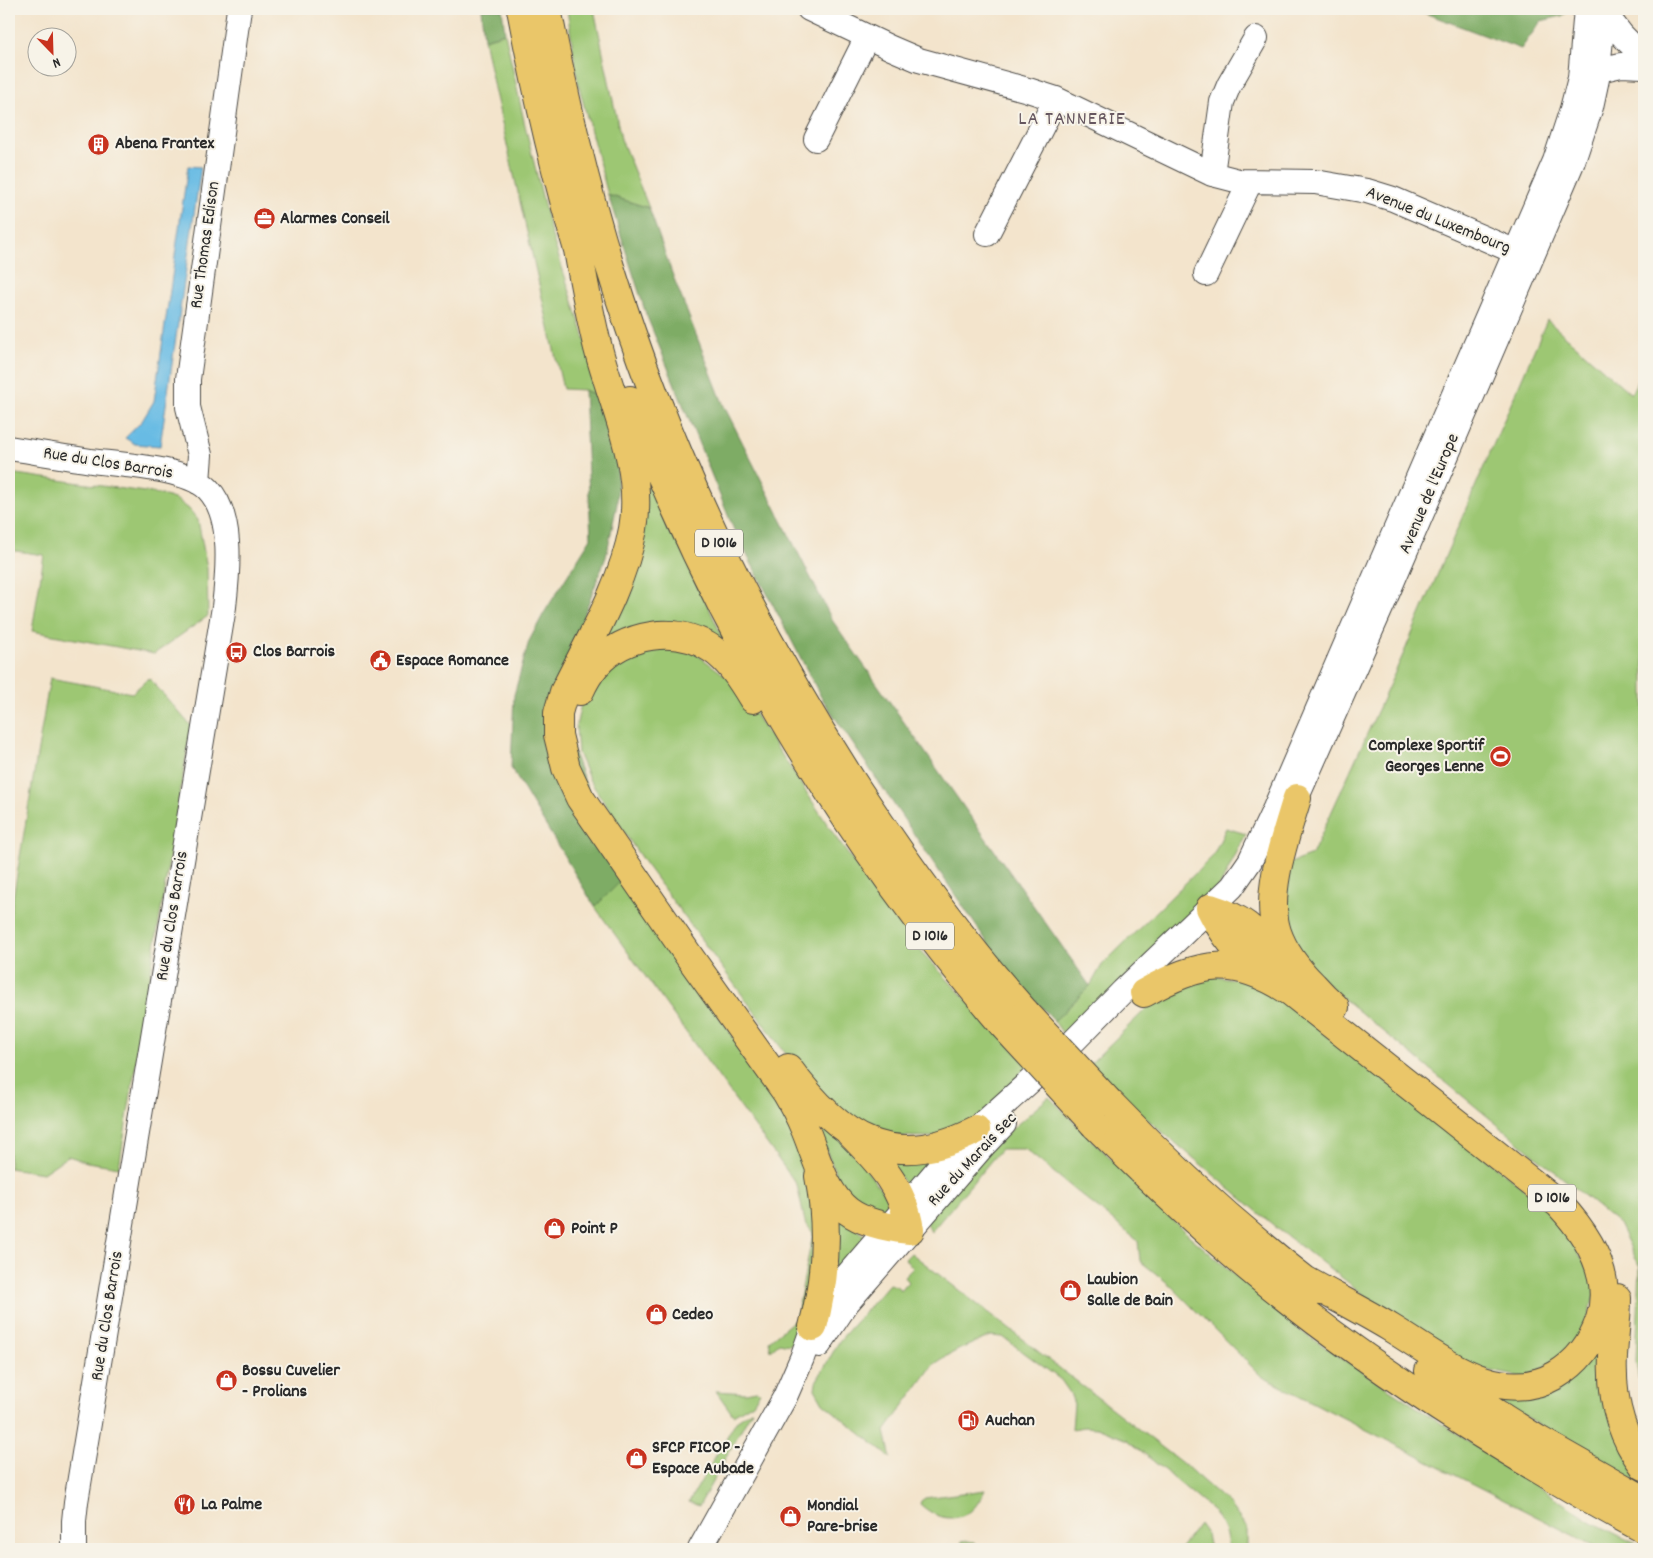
<svg xmlns="http://www.w3.org/2000/svg" width="1653" height="1558" font-family="Dekko,sans-serif">
<style>
.green{fill:#9dc773;stroke:#64794f}
.forest{fill:#7eac65;stroke:#546c48}
.water{fill:#68bbe4;stroke:#4a7388}
.lines{fill:none;stroke-linecap:round;stroke-linejoin:round}
.minor-casing{stroke:#494743;stroke-width:26}
.highway-casing{stroke:#494743;stroke-width:30}
.minor{stroke:#fff;stroke-width:24}
.highway{stroke:#eac669;stroke-width:28}
.highway-bridge-casing{stroke:#494743;stroke-width:30;stroke-linecap:butt}
.highway-bridge{stroke:#eac669;stroke-width:28}
.labels{text-anchor:middle;dominant-baseline:central;stroke-width:4;stroke-linejoin:round;paint-order:stroke}
.shield{fill:#f7f3e8;stroke:#686764;stroke-width:1}
.shield-label{font-size:16px;font-weight:bold;fill:#2b2b2b}
.poi-label{font-size:18px;font-weight:bold;fill:#2b2b2b;stroke:#f7f3e8;text-anchor:start}
.street-label{font-size:18px;fill:#2b2b2b;stroke:#f7f3e8}
.quarter-label{font-size:20px;letter-spacing:1px;fill:#665760;stroke:#f7f3e8}
</style>
<rect width="100%" height="100%" fill="#f7f3e8"/>
<filter id="ink" filterUnits="userSpaceOnUse"><feTurbulence type="fractalNoise" baseFrequency=".02" numOctaves="2"/><feDisplacementMap in="SourceGraphic" scale="10" xChannelSelector="R" yChannelSelector="G"/><feConvolveMatrix kernelMatrix="1 2 1 2 8 2 1 2 1" color-interpolation-filters="sRGB"/></filter>
<filter id="wash" filterUnits="userSpaceOnUse"><feTurbulence type="fractalNoise" baseFrequency=".0096" numOctaves="4" result="noise"/><feDisplacementMap in="SourceGraphic" scale="20" xChannelSelector="R" yChannelSelector="G"/><feGaussianBlur stdDeviation="1.12" result="paint"/><feColorMatrix in="noise" values="0 0 0 0 0 0 0 0 0 0 0 0 0 0 0 0 0 1.4 0 .05"/><feComposite in="paint" operator="in"/></filter>
<g filter="url(#wash)">
<rect width="100%" height="100%" fill="#f3e4cc"/>
<path class="green" d="M567 9H594L621 139 649 208 608 195 578 83Z
M505 33 524 121 551 233 604 398 584 390 563 389 494 88 484 39Z
M1547 320 1631 394 1644 367V1418L1636 1361 1640 1267 1619 1224 1333 990 1286 939 1285 865 1312 855 1402 657Z
M9 473 159 494 177 500 189 509 198 520 207 568 208 616 154 654 32 631 44 555 9 550Z
M647 484H652L725 643 599 649Z
M683 644 734 682 839 842 914 944 1034 1071 984 1116 934 1137 876 1136 808 1084 644 862 590 781 578 753 576 727 582 699 615 656Z
M50 678 132 693 149 678 191 726 119 1167 87 1162 68 1156 43 1173 9 1168V922Z
M1226 828 1246 834 1221 884 1066 1038 1054 1021 1090 986 1102 965 1213 856Z
M622 880 772 1091 797 1134 819 1211 802 1325 790 1345 779 1343 771 1350 769 1341 796 1319 813 1233 805 1222 797 1185 595 907Z
M1215 976 1258 983 1555 1212 1597 1285 1582 1342 1527 1378 1475 1368 1379 1306 1278 1229 1128 1103 1090 1064 1150 1005 1173 988Z
M1049 1097 1186 1233 1302 1332 1592 1522 1644 1548V1549H1600L1261 1376 1169 1284 1140 1261 1138 1241 1025 1149H1001L931 1232 926 1221 984 1153Z
M820 1127 829 1128 859 1160 886 1196 888 1203 882 1208 874 1209 867 1208 845 1195 818 1131Z
M933 1158 910 1192 888 1159Z
M837 1210 869 1240 833 1284Z
M911 1253 1186 1466 1229 1504 1247 1528V1549H1228C1228 1534 1221 1523 1213 1511L1128 1440 1097 1428 1085 1427 1072 1429 1074 1404 1070 1393 1061 1380 1003 1337 991 1336 960 1349 945 1357 933 1365 885 1431 891 1458 823 1403 815 1389 816 1382 840 1340 889 1284 896 1286 901 1290 908 1282 904 1277 913 1268 905 1259Z
M1603 1335 1639 1477 1642 1482 1639 1483 1493 1399 1494 1396Z
M716 1391 746 1393 756 1391 760 1392 753 1403 733 1415Z
M752 1410 699 1506 689 1502 736 1421Z
M985 1490C981 1498 976 1508 968 1513 951 1523 934 1517 920 1504L921 1501 925 1498Z
M1199 1524 1207 1535 1210 1549H1180Z
M967 1541 974 1542 984 1549H958V1547L962 1542Z"/>
<path class="forest" d="M481 9H502L505 33 484 39Z
M1414 9H1572L1562 16 1541 21 1521 49Z
M608 195 649 208 673 276 724 406 832 620 1090 986 1054 1021 1002 964 821 697 734 530 646 314Z
M584 390 604 398 618 462 617 504 606 557 553 697 622 880 595 907 511 768 514 695 529 641 544 613 591 538Z"/>
<path class="water" d="M188 166 201 167 160 446 135 444 125 438 142 421 154 401Z"/>
</g>
<g filter="url(#ink)">
<g class="lines">
<defs>
<path id="minor" d="M809 9 891 48 919 60 1028 90 1056 99 1212 174 1239 181 1315 182 1367 191 1393 199 1530 258
M1604 9C1614 28 1626 42 1644 55
M1599 70 1621 65 1644 66
M816 139 867 37
M1212 174 1222 102 1229 85 1256 38
M987 234 1056 99
M1206 274 1250 182
M9 448C36 452 64 457 91 461 122 465 187 468 208 489 234 516 228 572 224 607L76 1502 74 1521V1549
M198 482 200 455 188 407V379L239 9
M1289 815 1385 599 1573 161 1591 107 1597 79 1604 9
M819 1345 847 1303 984 1145 1004 1124
M700 1549 785 1397 802 1358 813 1327 824 1306 832 1293 956 1148 1069 1046 1123 991 1232 887 1250 861 1275 808 1555 161 1572 109 1580 78 1586 9"/>
<path id="highway" d="M521 9C537 94 556 177 581 260
M547 9C564 96 584 182 610 267 667 452 753 629 859 792 910 869 964 944 1026 1013
M577 244C583 278 589 313 598 348 613 406 644 467 633 529 623 585 589 641 564 692L558 713V735L566 768 580 798 691 959 786 1092C793 1104 799 1115 804 1127 816 1154 823 1191 848 1211 864 1223 890 1228 910 1230 904 1188 878 1161 850 1133
M630 400C720 631 841 836 1003 1025
M580 691C584 682 589 673 596 665 624 634 676 624 712 649 730 661 742 681 753 699
M1297 798C1286 835 1264 894 1277 932 1284 953 1298 970 1313 985 1320 993 1327 1000 1335 1007
M1210 908C1249 920 1256 934 1282 964
M1210 908C1223 935 1239 955 1263 974
M1144 993C1201 961 1235 955 1291 992L1559 1204C1588 1235 1614 1275 1600 1319 1592 1343 1578 1362 1556 1375 1498 1408 1439 1357 1391 1328 1363 1311 1333 1296 1305 1280
M788 1068C839 1138 891 1174 976 1130
M1109 1102C1174 1170 1245 1234 1319 1291
M1095 1125C1146 1175 1196 1224 1250 1269 1318 1326 1391 1377 1465 1424 1524 1461 1583 1497 1644 1529
M1617 1298C1617 1317 1614 1337 1613 1356 1611 1396 1620 1435 1644 1466
M813 1327C826 1277 829 1227 819 1176
M1429 1371 1537 1439 1644 1500"/>
</defs>
<use href="#minor" class="minor-casing"/>
<use href="#highway" class="highway-casing"/>
<use href="#minor" class="minor"/>
<use href="#highway" class="highway"/>
<defs>
<path id="highway-bridge" d="M1026 1013 1109 1102
M1003 1025 1095 1125"/>
</defs>
<use href="#highway-bridge" class="highway-bridge-casing"/>
<use href="#highway-bridge" class="highway-bridge"/>
</g>
</g>
<defs>
<symbol id="building-disc" viewBox="-11 -11 22 22"><circle r="9.5" fill="#c8321e" stroke="#f7f3e8"/><path d="M-4-6H4V6H1V3H-1V6H-4ZM-2.5-4.3h1.7v1.8h-1.7ZM.8-4.3h1.7v1.8H.8ZM-2.5-1h1.7V.8h-1.7ZM.8-1h1.7V.8H.8Z" fill="#fff"/></symbol>
<symbol id="office-disc" viewBox="-11 -11 22 22"><circle r="9.5" fill="#c8321e" stroke="#f7f3e8"/><path d="M-6-3h4V-5.5h4V-3h4V5H-6ZM-1-4.5V-3h2v-1.5ZM-6 0V1H6V0Z" fill="#fff"/></symbol>
<symbol id="bus-disc" viewBox="-11 -11 22 22"><circle r="9.5" fill="#c8321e" stroke="#f7f3e8"/><path d="M-5-6H5V4H4V6H2V4H-2V6H-4V4H-5ZM-3.5-4V0h7V-4ZM-3.5 1.2v1.5H-2V1.2ZM2 1.2v1.5H3.5V1.2Z" fill="#fff"/></symbol>
<symbol id="civic-disc" viewBox="-11 -11 22 22"><circle r="9.5" fill="#c8321e" stroke="#f7f3e8"/><path d="M-.6-6.5H3V-4.5H.6V-3L4-1V1h2V6H-6V1h2V-1L-.6-3ZM-1.2 2.5V6h2.4V2.5Z" fill="#fff"/></symbol>
<symbol id="stadium-disc" viewBox="-11 -11 22 22"><circle r="9.5" fill="#c8321e" stroke="#f7f3e8"/><path d="M0-5a6.5 5 0 1 0 0 10a6.5 5 0 1 0 0-10ZM-3.5-1.8h7v3.6h-7Z" fill="#fff"/></symbol>
<symbol id="shop-disc" viewBox="-11 -11 22 22"><circle r="9.5" fill="#c8321e" stroke="#f7f3e8"/><path d="M-5-2.5h2.3a2.7 3.5 0 0 1 5.4 0H5L5.5 6h-11ZM-1.5-2.5h3a1.5 2.3 0 0 0-3 0Z" fill="#fff"/></symbol>
<symbol id="fuel-disc" viewBox="-11 -11 22 22"><circle r="9.5" fill="#c8321e" stroke="#f7f3e8"/><path d="M-5.5-6h7V0h2V4h1.3V-2.5L3-4.5l.8-.8L6-3V5H2.5V1h-1V6h-7ZM-4.2-4.7v3.2H.2V-4.7Z" fill="#fff"/></symbol>
<symbol id="restaurant-disc" viewBox="-11 -11 22 22"><circle r="9.5" fill="#c8321e" stroke="#f7f3e8"/><path d="M-5-6h1v4h1v-4h1v4h1v-4h1v5L-1.5 .5V6h-2V.5L-5-1ZM5-6V6H3V1.5H1.5Q1.5-4 5-6Z" fill="#fff"/></symbol>
</defs>
<g fill-rule="evenodd">
<use href="#building-disc" x="86" y="132" width="25" height="25"/>
<use href="#office-disc" x="252" y="206" width="25" height="25"/>
<use href="#bus-disc" x="224" y="640" width="25" height="25"/>
<use href="#civic-disc" x="368" y="648" width="25" height="25"/>
<use href="#stadium-disc" x="1488" y="744" width="25" height="25"/>
<use href="#shop-disc" x="542" y="1216" width="25" height="25"/>
<use href="#shop-disc" x="1058" y="1278" width="25" height="25"/>
<use href="#shop-disc" x="644" y="1302" width="25" height="25"/>
<use href="#shop-disc" x="214" y="1368" width="25" height="25"/>
<use href="#fuel-disc" x="956" y="1408" width="25" height="25"/>
<use href="#shop-disc" x="624" y="1446" width="25" height="25"/>
<use href="#restaurant-disc" x="172" y="1492" width="25" height="25"/>
<use href="#shop-disc" x="778" y="1504" width="25" height="25"/>
</g>
<g class="labels">
<g class="shield">
<rect x="695" y="529.5" width="48" height="27" rx="4"/>
<rect x="906" y="922.5" width="48" height="27" rx="4"/>
<rect x="1528" y="1184.5" width="48" height="27" rx="4"/>
</g>
<g class="shield-label">
<text x="719" y="543">D 1016</text>
<text x="930" y="936">D 1016</text>
<text x="1552" y="1198">D 1016</text>
</g>
<g class="poi-label">
<text x="115" y="144">Abena Frantex</text>
<text x="280" y="219">Alarmes Conseil</text>
<text x="253" y="652">Clos Barrois</text>
<text x="396" y="661">Espace Romance</text>
<text x="1484" y="746" text-anchor="end">Complexe Sportif<tspan x="1484" dy="21">Georges Lenne</tspan></text>
<text x="571" y="1229">Point P</text>
<text x="1087" y="1280">Laubion<tspan x="1087" dy="21">Salle de Bain</tspan></text>
<text x="672" y="1315">Cedeo</text>
<text x="242" y="1371">Bossu Cuvelier<tspan x="242" dy="21">- Prolians</tspan></text>
<text x="985" y="1421">Auchan</text>
<text x="652" y="1448">SFCP FICOP -<tspan x="652" dy="21">Espace Aubade</tspan></text>
<text x="201" y="1505">La Palme</text>
<text x="807" y="1506">Mondial<tspan x="807" dy="21">Pare-brise</tspan></text>
</g>
<g class="street-label">
<text transform="translate(1438 221) rotate(22)">Avenue du Luxembourg</text>
<text transform="translate(206 245) rotate(-82)">Rue Thomas Edison</text>
<text transform="translate(108 464) rotate(9)">Rue du Clos Barrois</text>
<text transform="translate(1430 494) rotate(-67)">Avenue de l'Europe</text>
<text transform="translate(173 916) rotate(-81)">Rue du Clos Barrois</text>
<text transform="translate(973 1160) rotate(-47)">Rue du Marais Sec</text>
<text transform="translate(108 1316) rotate(-81)">Rue du Clos Barrois</text>
</g>
<g class="quarter-label">
<text x="1072" y="120">LA TANNERIE</text>
</g>
</g>
<rect width="1653" height="1558" fill="none" stroke="#f7f3e8" stroke-width="30"/>
<g transform="translate(52 52) rotate(157)"><circle r="24" fill="#f7f3e8" stroke="#a5a39c"/>
<path d="M0-4L9 19L0 12L-9 19Z" fill="#c8321e"/>
<text y="-8" font-size="14" font-weight="bold" text-anchor="middle" fill="#2b2b2b">N</text>
</g>
</svg>
